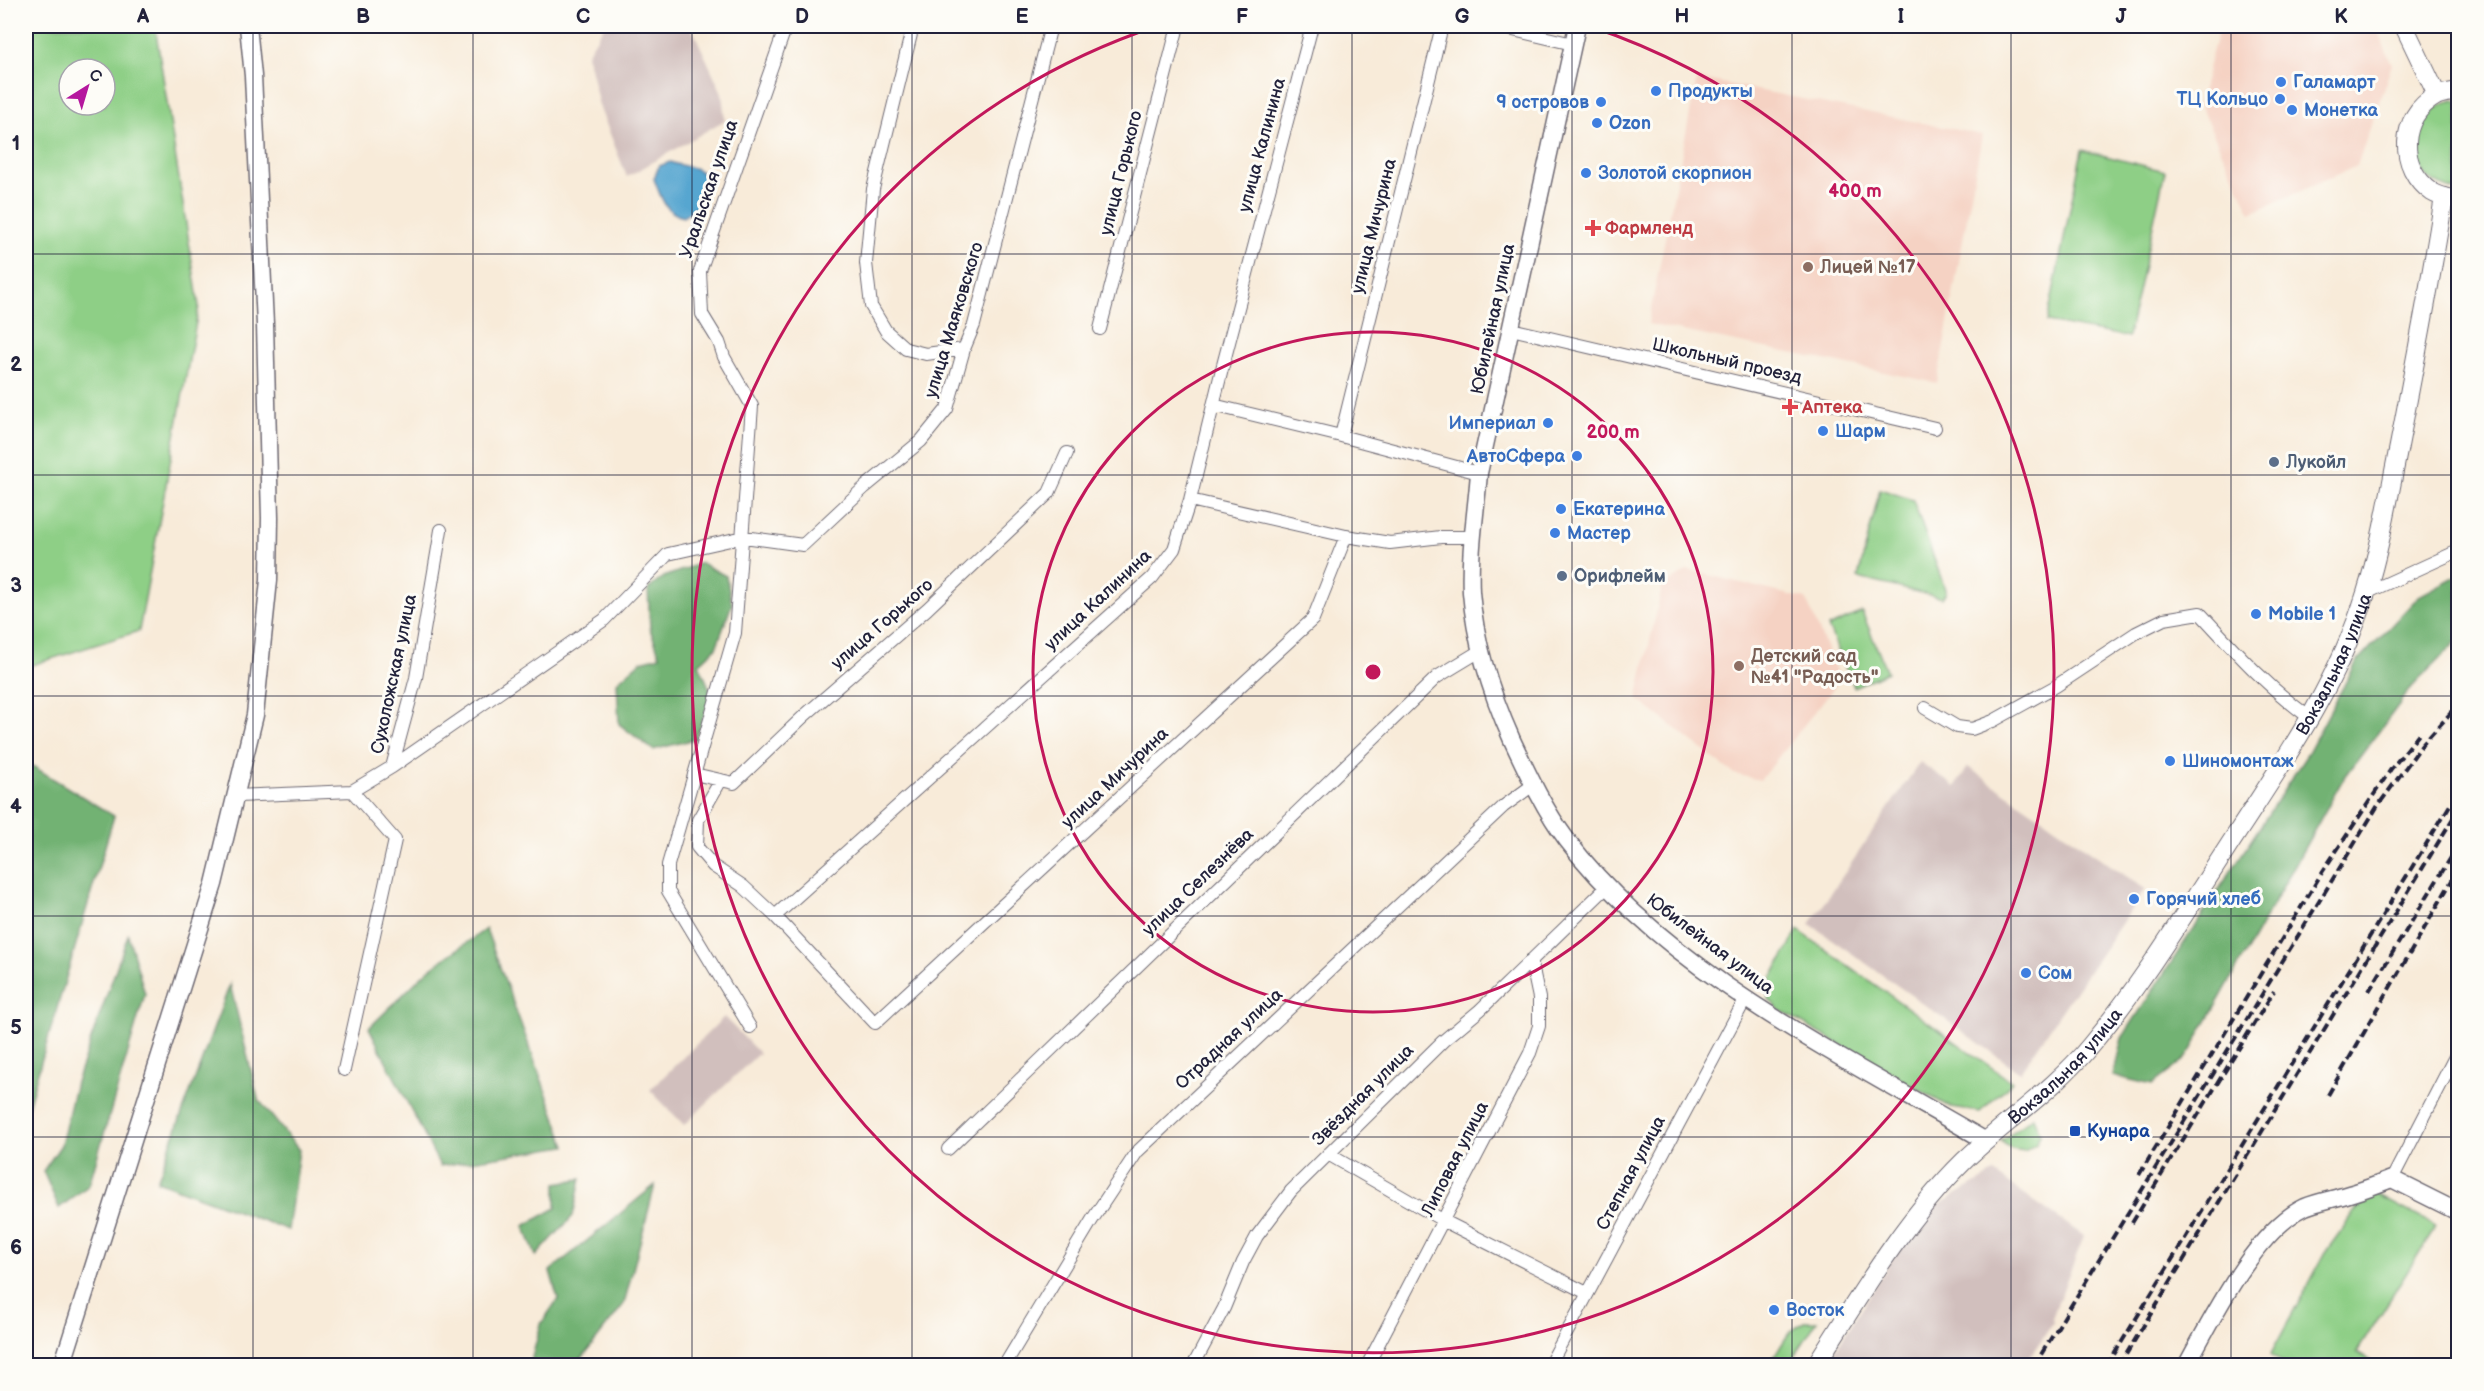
<svg xmlns="http://www.w3.org/2000/svg" width="2484" height="1391" font-family="'Balsamiq Sans',sans-serif">
<style>
.built{fill:#f5d2c3}
.industrial{fill:#d1bfbd}
.green{fill:#8ecf86;stroke:#587860;stroke-width:1.5;fill-rule:evenodd}
.forest{fill:#72b273;stroke:#4a6a57;stroke-width:1.5}
.water{fill:#57a6d0;stroke:#3c6486;stroke-width:1.5}
.lines{fill:none;stroke-linecap:round;stroke-linejoin:round}
.street-casing{stroke:#6d6872;stroke-width:14}
.secondary-casing{stroke:#6d6872;stroke-width:19}
.primary-casing{stroke:#6d6872;stroke-width:20}
.street{stroke:#fff;stroke-width:12}
.secondary{stroke:#fff;stroke-width:16}
.primary{stroke:#fff;stroke-width:18}
.rail{stroke:#22223b;stroke-width:4;stroke-dasharray:9 4.5;stroke-linecap:butt}
.grid{fill:none;stroke:#22223b;stroke-width:1.5;stroke-opacity:0.55}
.ring{fill:none;stroke:#c2185b;stroke-width:3}
.shop-dot{fill:#3f7fe0;stroke:#fdfcf7;stroke-width:2}
.health-dot{fill:#e0444e;stroke:#fdfcf7;stroke-width:2}
.education-dot{fill:#8d6e63;stroke:#fdfcf7;stroke-width:2}
.service-dot{fill:#5c6f8a;stroke:#fdfcf7;stroke-width:2}
.transit-dot{fill:#1a4fb4;stroke:#fdfcf7;stroke-width:2}
.labels{text-anchor:middle;dominant-baseline:central;stroke-width:6;stroke-linejoin:round;paint-order:stroke}
.shop-label{font-size:18px;font-weight:bold;fill:#366cbe;stroke:#fdfcf7;text-anchor:start}
.street-label{font-size:18px;fill:#22223b;stroke:#fdfcf7}
.health-label{font-size:18px;font-weight:bold;fill:#be3a42;stroke:#fdfcf7;text-anchor:start}
.education-label{font-size:18px;font-weight:bold;fill:#785e54;stroke:#fdfcf7;text-anchor:start}
.service-label{font-size:18px;font-weight:bold;fill:#4e5e75;stroke:#fdfcf7;text-anchor:start}
.transit-label{font-size:18px;font-weight:bold;fill:#164399;stroke:#fdfcf7;text-anchor:start}
.centre{fill:#c2185b;stroke:#fdfcf7;stroke-width:3}
.ring-label{font-size:18px;text-anchor:middle;font-weight:bold;fill:#c2185b;stroke:#fdfcf7;stroke-width:6;stroke-linejoin:round;paint-order:stroke}
.neatline{fill:none;stroke:#22223b;stroke-width:2}
.grid-label{font-size:20px;text-anchor:middle;font-weight:bold;fill:#22223b}
</style>
<rect width="100%" height="100%" fill="#fdfcf7"/>
<filter id="ink" filterUnits="userSpaceOnUse"><feTurbulence type="fractalNoise" baseFrequency=".0167" numOctaves="2"/><feDisplacementMap in="SourceGraphic" scale="12" xChannelSelector="R" yChannelSelector="G"/><feConvolveMatrix kernelMatrix="1 2 1 2 8 2 1 2 1" color-interpolation-filters="sRGB"/></filter>
<filter id="wash" filterUnits="userSpaceOnUse"><feTurbulence type="fractalNoise" baseFrequency=".008" numOctaves="4" result="noise"/><feDisplacementMap in="SourceGraphic" scale="24" xChannelSelector="R" yChannelSelector="G"/><feGaussianBlur stdDeviation="1.35" result="paint"/><feColorMatrix in="noise" values="0 0 0 0 0 0 0 0 0 0 0 0 0 0 0 0 0 1.4 0 .05"/><feComposite in="paint" operator="in"/></filter>
<g filter="url(#wash)">
<rect width="100%" height="100%" fill="#f8ebd9"/>
<path class="built" d="M2219 26H2375L2392 64 2357 166 2251 213 2199 104Z
M1697 78 1982 135 1937 383 1648 324Z
M1688 570 1806 599 1840 680 1760 780 1734 774 1637 699 1662 587Z"/>
<path class="industrial" d="M604 26H691L722 93 725 120 627 177 599 106 587 54Z
M1920 762 1955 787 1968 767 2145 889 2020 1072 1810 924Z
M724 1017 759 1053 684 1125 650 1090Z
M1994 1173 2084 1236 2052 1318 2053 1323 2024 1365 1825 1366 1921 1215Z"/>
<path class="green" d="M26 26H155L199 306 139 631 26 667ZM69 69H105V105H69Z
M2453 100 2458 101V191C2403 182 2400 119 2453 100Z
M2082 150 2165 171 2128 337 2047 322Z
M1880 489 1913 500 1946 592 1942 598 1858 578Z
M1862 612 1887 672 1854 687 1828 627Z
M1798 930 2012 1082 1980 1112 1951 1108 1779 1010 1768 998 1769 983Z
M2033 1117 2040 1134 2036 1144 2025 1151 2011 1149 2001 1141Z
M2370 1191 2436 1226 2357 1352 2378 1365H2286L2271 1354 2327 1250Z
M1805 1321H1817L1789 1365H1769L1789 1333Z"/>
<path class="forest" d="M701 563 726 576 732 604 716 648 699 664 712 694 695 739 653 750 619 724 617 682 641 661 660 656 650 629 648 589 664 577Z
M2458 575V640L2412 687 2342 781 2186 1059 2152 1085 2113 1076 2122 1038 2306 756 2356 663 2419 596Z
M26 762 114 816 26 1113Z
M486 929 566 1146 440 1166 369 1028 428 970Z
M128 935 145 994 89 1185 59 1208 43 1171 61 1145 76 1082Z
M230 984 258 1099 299 1150 288 1230 157 1181Z
M581 1179 573 1216 536 1256 524 1226 556 1208V1183Z
M655 1185 624 1304 582 1358 563 1365H530L541 1324 558 1299 550 1271Z"/>
<path class="water" d="M670 162C686 169 693 162 707 178 705 201 701 205 683 217 663 211 661 196 654 179L659 166Z"/>
</g>
<g filter="url(#ink)">
<g class="lines">
<defs>
<path id="street" d="M913 26 873 189 866 263 871 306 886 331 906 349 926 354 964 349
M1496 26 1573 44
M1100 329 1178 26
M1511 329 1935 428
M1213 405 1341 436 1479 473
M1341 436 1442 26
M1190 500 1346 536 1390 543 1441 537H1473
M2366 593 2458 551
M1925 708 1957 727 1972 729 1993 721 2056 686 2136 633 2164 619 2200 613C2236 652 2267 687 2310 718
M392 767 604 620 668 554 744 537 803 545 865 487 921 441 947 409 964 349 974 325 1051 26
M694 774 734 783 804 716 927 609 1049 493 1067 453
M721 780 698 820 697 847 713 866 743 886 775 916 875 1023 1313 619 1346 536
M237 796 352 791
M775 916 1152 578 1174 549 1190 500 1222 369 1312 26
M750 1027 668 891V865L735 633 752 406 724 357 719 342 702 314 700 271 786 26
M344 1070 395 840 352 791 392 767 416 678 441 530
M948 1149 1437 677 1480 651
M1328 1154 1444 1221 1587 1293
M2392 1179 2458 1051
M1004 1366 1092 1220 1137 1152 1504 806 1533 785
M1193 1366 1224 1308 1243 1262 1257 1236 1291 1191 1443 1041 1480 1010 1607 887
M1367 1366 1530 1053 1539 1026V998L1531 960
M1549 1366 1746 998"/>
<path id="secondary" d="M1577 26 1479 473C1476 512 1469 553 1471 592 1475 643 1491 693 1512 740 1528 774 1544 809 1567 840 1667 972 1845 1058 1986 1141
M62 1366 214 884 255 715 269 580 270 518 265 324 253 76 248 26
M2186 1366C2213 1317 2255 1231 2305 1207 2319 1201 2335 1199 2349 1194 2364 1190 2378 1184 2392 1179L2458 1212"/>
<g id="primary">
<path d="M2404 26 2437 95"/>
<path d="M2458 91C2452 92 2442 93 2436 96 2399 116 2397 168 2432 192 2440 197 2449 198 2458 200"/>
<path id="s1" d="M1815 1366C1860 1295 1904 1220 1964 1161 2005 1121 2053 1091 2090 1046 2141 985 2183 916 2226 850 2279 768 2337 687 2366 593 2381 545 2389 495 2399 446 2415 363 2431 281 2444 197"/>
</g>
</defs>
<use href="#street" class="street-casing"/>
<use href="#secondary" class="secondary-casing"/>
<use href="#primary" class="primary-casing"/>
<use href="#street" class="street"/>
<use href="#secondary" class="secondary"/>
<use href="#primary" class="primary"/>
<path class="rail" d="M2369 991 2458 846
M2328 1095 2458 870
M2139 1175 2323 871 2391 769 2420 733
M2132 1223 2274 991
M2034 1366 2377 807 2422 745 2458 705
M2107 1366 2458 792
M2119 1366 2458 810"/>
</g>
</g>
<path class="grid" d="M253 26V1366M473 26V1366M692 26V1366M912 26V1366M1132 26V1366M1352 26V1366M1572 26V1366M1792 26V1366M2011 26V1366M2231 26V1366M26 254H2458M26 475H2458M26 696H2458M26 916H2458M26 1137H2458"/>
<g class="ring">
<circle cx="1373" cy="672" r="340"/>
<path d="M1589 26A681 681 0 1 1 1157 26"/>
</g>
<g class="shop-dot">
<circle cx="2281" cy="82" r="6"/>
<circle cx="1656" cy="91" r="6"/>
<circle cx="2280" cy="99" r="6"/>
<circle cx="1601" cy="102" r="6"/>
<circle cx="2292" cy="110" r="6"/>
<circle cx="1597" cy="123" r="6"/>
<circle cx="1586" cy="173" r="6"/>
<circle cx="1548" cy="423" r="6"/>
<circle cx="1823" cy="431" r="6"/>
<circle cx="1577" cy="456" r="6"/>
<circle cx="1561" cy="509" r="6"/>
<circle cx="1555" cy="533" r="6"/>
<circle cx="2256" cy="614" r="6"/>
<circle cx="2170" cy="761" r="6"/>
<circle cx="2134" cy="899" r="6"/>
<circle cx="2026" cy="973" r="6"/>
<circle cx="1774" cy="1310" r="6"/>
</g>
<g class="health-dot">
<path d="M1590 219h6v6h6v6h-6v6h-6v-6h-6v-6h6z"/>
<path d="M1787 398h6v6h6v6h-6v6h-6v-6h-6v-6h6z"/>
</g>
<g class="education-dot">
<circle cx="1808" cy="267" r="6"/>
<circle cx="1739" cy="666" r="6"/>
</g>
<g class="service-dot">
<circle cx="2274" cy="462" r="6"/>
<circle cx="1562" cy="576" r="6"/>
</g>
<rect class="transit-dot" x="2069" y="1125" width="12" height="12" rx="3"/>
<g class="labels">
<g class="shop-label">
<text x="2293" y="82">Галамарт</text>
<text x="1668" y="91">Продукты</text>
<text x="2268" y="99" text-anchor="end">ТЦ Кольцо</text>
<text x="1589" y="102" text-anchor="end">9 островов</text>
<text x="2304" y="110">Монетка</text>
<text x="1609" y="123">Ozon</text>
<text x="1598" y="173">Золотой скорпион</text>
<text x="1536" y="423" text-anchor="end">Империал</text>
<text x="1835" y="431">Шарм</text>
<text x="1565" y="456" text-anchor="end">АвтоСфера</text>
<text x="1573" y="509">Екатерина</text>
<text x="1567" y="533">Мастер</text>
<text x="2268" y="614">Mobile 1</text>
<text x="2182" y="761">Шиномонтаж</text>
<text x="2146" y="899">Горячий хлеб</text>
<text x="2038" y="973">Сом</text>
<text x="1786" y="1310">Восток</text>
</g>
<g class="street-label">
<text transform="translate(1262 145) rotate(-75)">улица Калинина</text>
<text transform="translate(1121 173) rotate(-76)">улица Горького</text>
<text transform="translate(709 189) rotate(-71)">Уральская улица</text>
<text transform="translate(1374 226) rotate(-76)">улица Мичурина</text>
<text transform="translate(1493 319) rotate(-78)">Юбилейная улица</text>
<text transform="translate(954 320) rotate(-73)">улица Маяковского</text>
<text transform="translate(1727 361) rotate(13)">Школьный проезд</text>
<text transform="translate(1098 600) rotate(-43)">улица Калинина</text>
<text transform="translate(882 624) rotate(-41)">улица Горького</text>
<text stroke="none"><textPath href="#s1" startOffset="879">Вокзальная улица</textPath></text>
<text transform="translate(394 674) rotate(-78)">Сухоложская улица</text>
<text transform="translate(1115 778) rotate(-43)">улица Мичурина</text>
<text transform="translate(1198 882) rotate(-44)">улица Селезнёва</text>
<text transform="translate(1710 944) rotate(37)">Юбилейная улица</text>
<text transform="translate(1229 1039) rotate(-43)">Отрадная улица</text>
<text stroke="none"><textPath href="#s1" startOffset="393">Вокзальная улица</textPath></text>
<text transform="translate(1363 1095) rotate(-45)">Звёздная улица</text>
<text transform="translate(1455 1159) rotate(-63)">Липовая улица</text>
<text transform="translate(1631 1173) rotate(-62)">Степная улица</text>
</g>
<g class="health-label">
<text x="1605" y="228">Фармленд</text>
<text x="1802" y="407">Аптека</text>
</g>
<g class="education-label">
<text x="1820" y="267">Лицей №17</text>
<text x="1751" y="656">Детский сад<tspan x="1751" dy="21">№41 "Радость"</tspan></text>
</g>
<g class="service-label">
<text x="2286" y="462">Лукойл</text>
<text x="1574" y="576">Орифлейм</text>
</g>
<g class="transit-label">
<text x="2087" y="1131">Кунара</text>
</g>
</g>
<circle cx="1373" cy="672" r="9" class="centre"/>
<g class="ring-label">
<text x="1855" y="197">400 m</text>
<text x="1613" y="438">200 m</text>
</g>
<rect width="2484" height="1391" fill="none" stroke="#fdfcf7" stroke-width="66"/>
<g transform="translate(87 87) rotate(37)"><circle r="28" fill="#fdfcf7" stroke="#a5a5ac" stroke-width="1.5"/>
<path d="M0-4.5L10 22L0 15L-10 22Z" fill="#b5179e"/>
<text y="-9" font-size="16" font-weight="bold" text-anchor="middle" fill="#22223b">С</text>
</g>
<rect x="33" y="33" width="2418" height="1325" class="neatline"/>
<g class="grid-label">
<text x="143" y="23">A</text>
<text x="363" y="23">B</text>
<text x="583" y="23">C</text>
<text x="802" y="23">D</text>
<text x="1022" y="23">E</text>
<text x="1242" y="23">F</text>
<text x="1462" y="23">G</text>
<text x="1682" y="23">H</text>
<text x="1901" y="23">I</text>
<text x="2121" y="23">J</text>
<text x="2341" y="23">K</text>
<text x="16" y="150">1</text>
<text x="16" y="371">2</text>
<text x="16" y="592">3</text>
<text x="16" y="813">4</text>
<text x="16" y="1034">5</text>
<text x="16" y="1254">6</text>
</g>
</svg>
